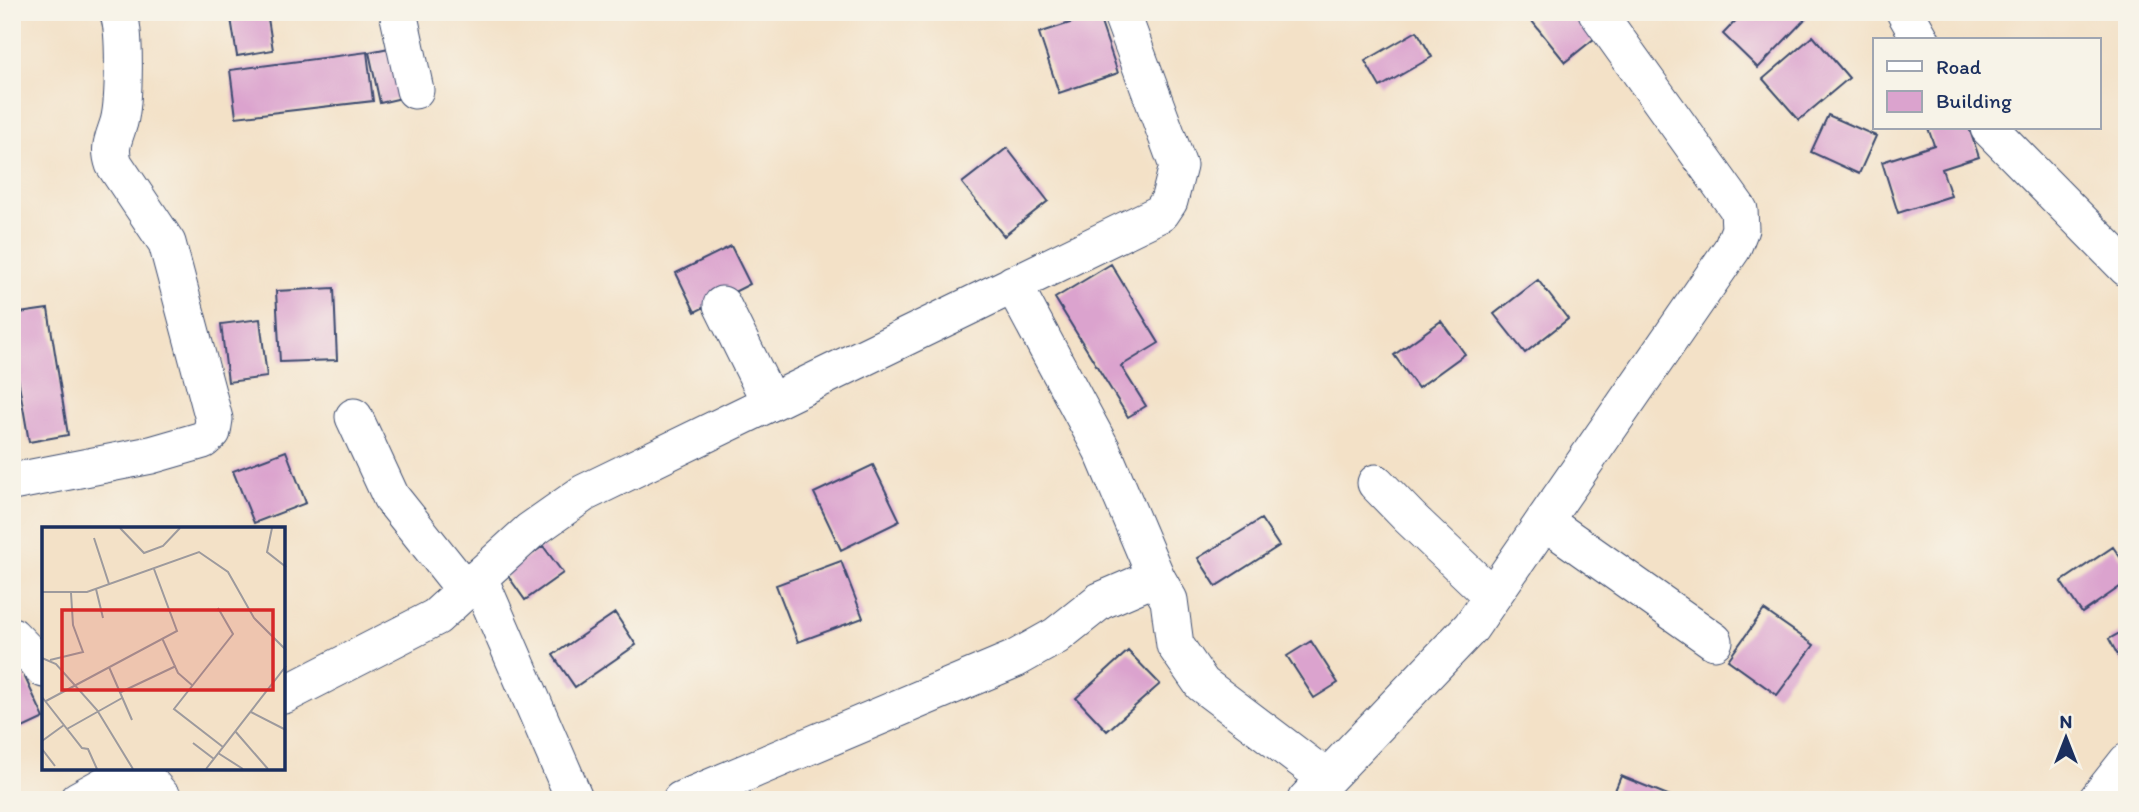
<svg xmlns="http://www.w3.org/2000/svg" width="2139" height="812" font-family="Itim,sans-serif">
<style>
.building{fill:#dba3ce}
.lines{fill:none;stroke-linecap:round;stroke-linejoin:round}
.street-casing{stroke:#3b4a6e;stroke-width:39}
.street{stroke:#fff;stroke-width:37}
.inset-road{fill:none;stroke:#9d9a9d;stroke-width:2}
.view{fill:#d62828;fill-opacity:0.15;stroke:#d62828;stroke-width:3.5}
.inset-edge{fill:none;stroke:#1b2f5e;stroke-width:3.5}
</style>
<rect width="100%" height="100%" fill="#f7f3e8"/>
<filter id="ink" filterUnits="userSpaceOnUse"><feTurbulence type="fractalNoise" baseFrequency=".0143" numOctaves="2"/><feDisplacementMap in="SourceGraphic" scale="14" xChannelSelector="R" yChannelSelector="G"/><feConvolveMatrix kernelMatrix="1 2 1 2 8 2 1 2 1" color-interpolation-filters="sRGB"/></filter>
<filter id="wash" filterUnits="userSpaceOnUse"><feTurbulence type="fractalNoise" baseFrequency=".00686" numOctaves="4" result="noise"/><feDisplacementMap in="SourceGraphic" scale="28" xChannelSelector="R" yChannelSelector="G"/><feGaussianBlur stdDeviation="1.57" result="paint"/><feColorMatrix in="noise" values="0 0 0 0 0 0 0 0 0 0 0 0 0 0 0 0 0 1.4 0 .05"/><feComposite in="paint" operator="in"/></filter>
<g filter="url(#wash)">
<rect width="100%" height="100%" fill="#f3e1c7"/>
<g id="blocks">
<path class="building" d="M230 12H267L273 50 237 56Z
M1541 12H1608L1615 22 1565 62 1531 20Z
M1744 12H1812L1758 68 1723 34Z
M1098 14 1118 73 1059 93 1039 33Z
M1417 31 1432 57 1380 87 1365 61Z
M1813 36 1849 78 1799 120 1763 79Z
M394 47 406 97 380 103 369 52Z
M367 52 373 101 236 117 230 70Z
M1828 115 1876 136 1859 174 1811 152Z
M1928 128H1969L1979 157 1942 169 1951 196 1898 213 1882 162 1934 145Z
M1007 148 1048 201 1004 236 962 183Z
M731 246 750 284 695 312 676 273Z
M1111 264 1159 343 1121 366 1146 406 1128 417 1055 298Z
M1538 280 1568 319 1525 353 1494 314Z
M334 288 337 360 280 362 276 291Z
M48 309 68 435 29 442 12 343V314Z
M260 319 267 377 228 382 221 324Z
M1441 321 1465 354 1418 388 1394 355Z
M286 451 306 503 254 523 233 471Z
M873 465 900 521 841 550 814 493Z
M1261 519 1279 546 1216 586 1198 558Z
M543 546 563 573 525 600 506 573Z
M2113 547 2127 567V582L2082 613 2061 582Z
M841 561 863 618 798 642 776 585Z
M1764 610 1814 645 1777 695 1728 660Z
M615 613 636 645 575 687 553 655Z
M2127 629V672L2109 639Z
M1311 641 1338 683 1314 698 1287 656Z
M1128 651 1160 684 1107 731 1076 698Z
M21 669 44 718 12 733V673Z
M1621 776 1680 800H1611Z"/>
</g>
</g>
<g filter="url(#ink)">
<use href="#blocks" fill-opacity="0" stroke="#3b4a6e" stroke-width="2"/>
<g class="lines">
<defs>
<path id="street" d="M398 12 415 90
M1905 12 1921 40
M1989 128 2127 268
M1013 284 1102 450 1156 577 1169 600 1175 645 1202 684 1326 778
M722 305 770 402
M354 417 391 497 466 591
M12 482 151 455 203 440 212 432 214 419 167 243 114 164C108 147 114 139 119 122 124 103 126 30 118 12
M1376 483 1409 517 1492 596
M1544 521 1714 641
M479 578 575 800
M12 636 44 669
M284 695 436 617 530 531 584 493 1161 213 1169 201 1178 166 1121 12
M137 768 164 800
M78 800 136 768
M681 800 1015 659 1056 636 1100 601 1156 577
M1306 800 1471 627 1732 249 1740 229 1739 210 1597 12
M2097 800 2127 762"/>
</defs>
<use href="#street" class="street-casing"/>
<use href="#street" class="street"/>
</g>
</g>
<g transform="translate(42 527)">
<rect width="243" height="243" fill="#f3e1c7"/>
<path class="inset-road" d="M78 1 102 26 121 19 138 1M230 1 225 25 244 40M52 11 67 57M54 62 61 91M0 65H45L157 25 186 45 212 91 244 123M176 81 191 107 132 182 181 220M120 111 136 146 151 159M0 131 14 137 55 183 91 242M8 133 41 125 31 98 29 66M67 140 90 193M79 165 134 139M0 170 40 221 46 222 55 242M4 174 135 104 112 42M209 185 244 203M25 202 80 171M193 204 226 242M0 214 22 198M151 216 172 232M0 222 13 239M176 226 201 242M164 242 244 139"/>
<path class="view" d="M20 83H231V163H20Z"/>
<rect width="243" height="243" class="inset-edge"/>
</g>
<rect width="2139" height="812" fill="none" stroke="#f7f3e8" stroke-width="42"/>
<rect x="1873" y="38" width="228" height="91" fill="#f7f3e8" stroke="#9fa5b1" stroke-width="2"/>
<rect x="1887" y="61" width="35" height="10" fill="#ffffff" stroke="#9fa5b1" stroke-width="2"/>
<text x="1936" y="74" font-size="21" fill="#1b2f5e">Road</text>
<rect x="1887" y="91" width="35" height="21" fill="#dba3ce" stroke="#9fa5b1" stroke-width="2"/>
<text x="1936" y="108" font-size="21" fill="#1b2f5e">Building</text>
<g transform="translate(2066 738)" stroke="#f7f3e8" stroke-width="5" paint-order="stroke">
<path d="M0-5L12 26L0 18L-12 26Z" fill="#1b2f5e"/>
<text y="-10" font-size="19" font-weight="bold" text-anchor="middle" fill="#1b2f5e">N</text>
</g>
</svg>
